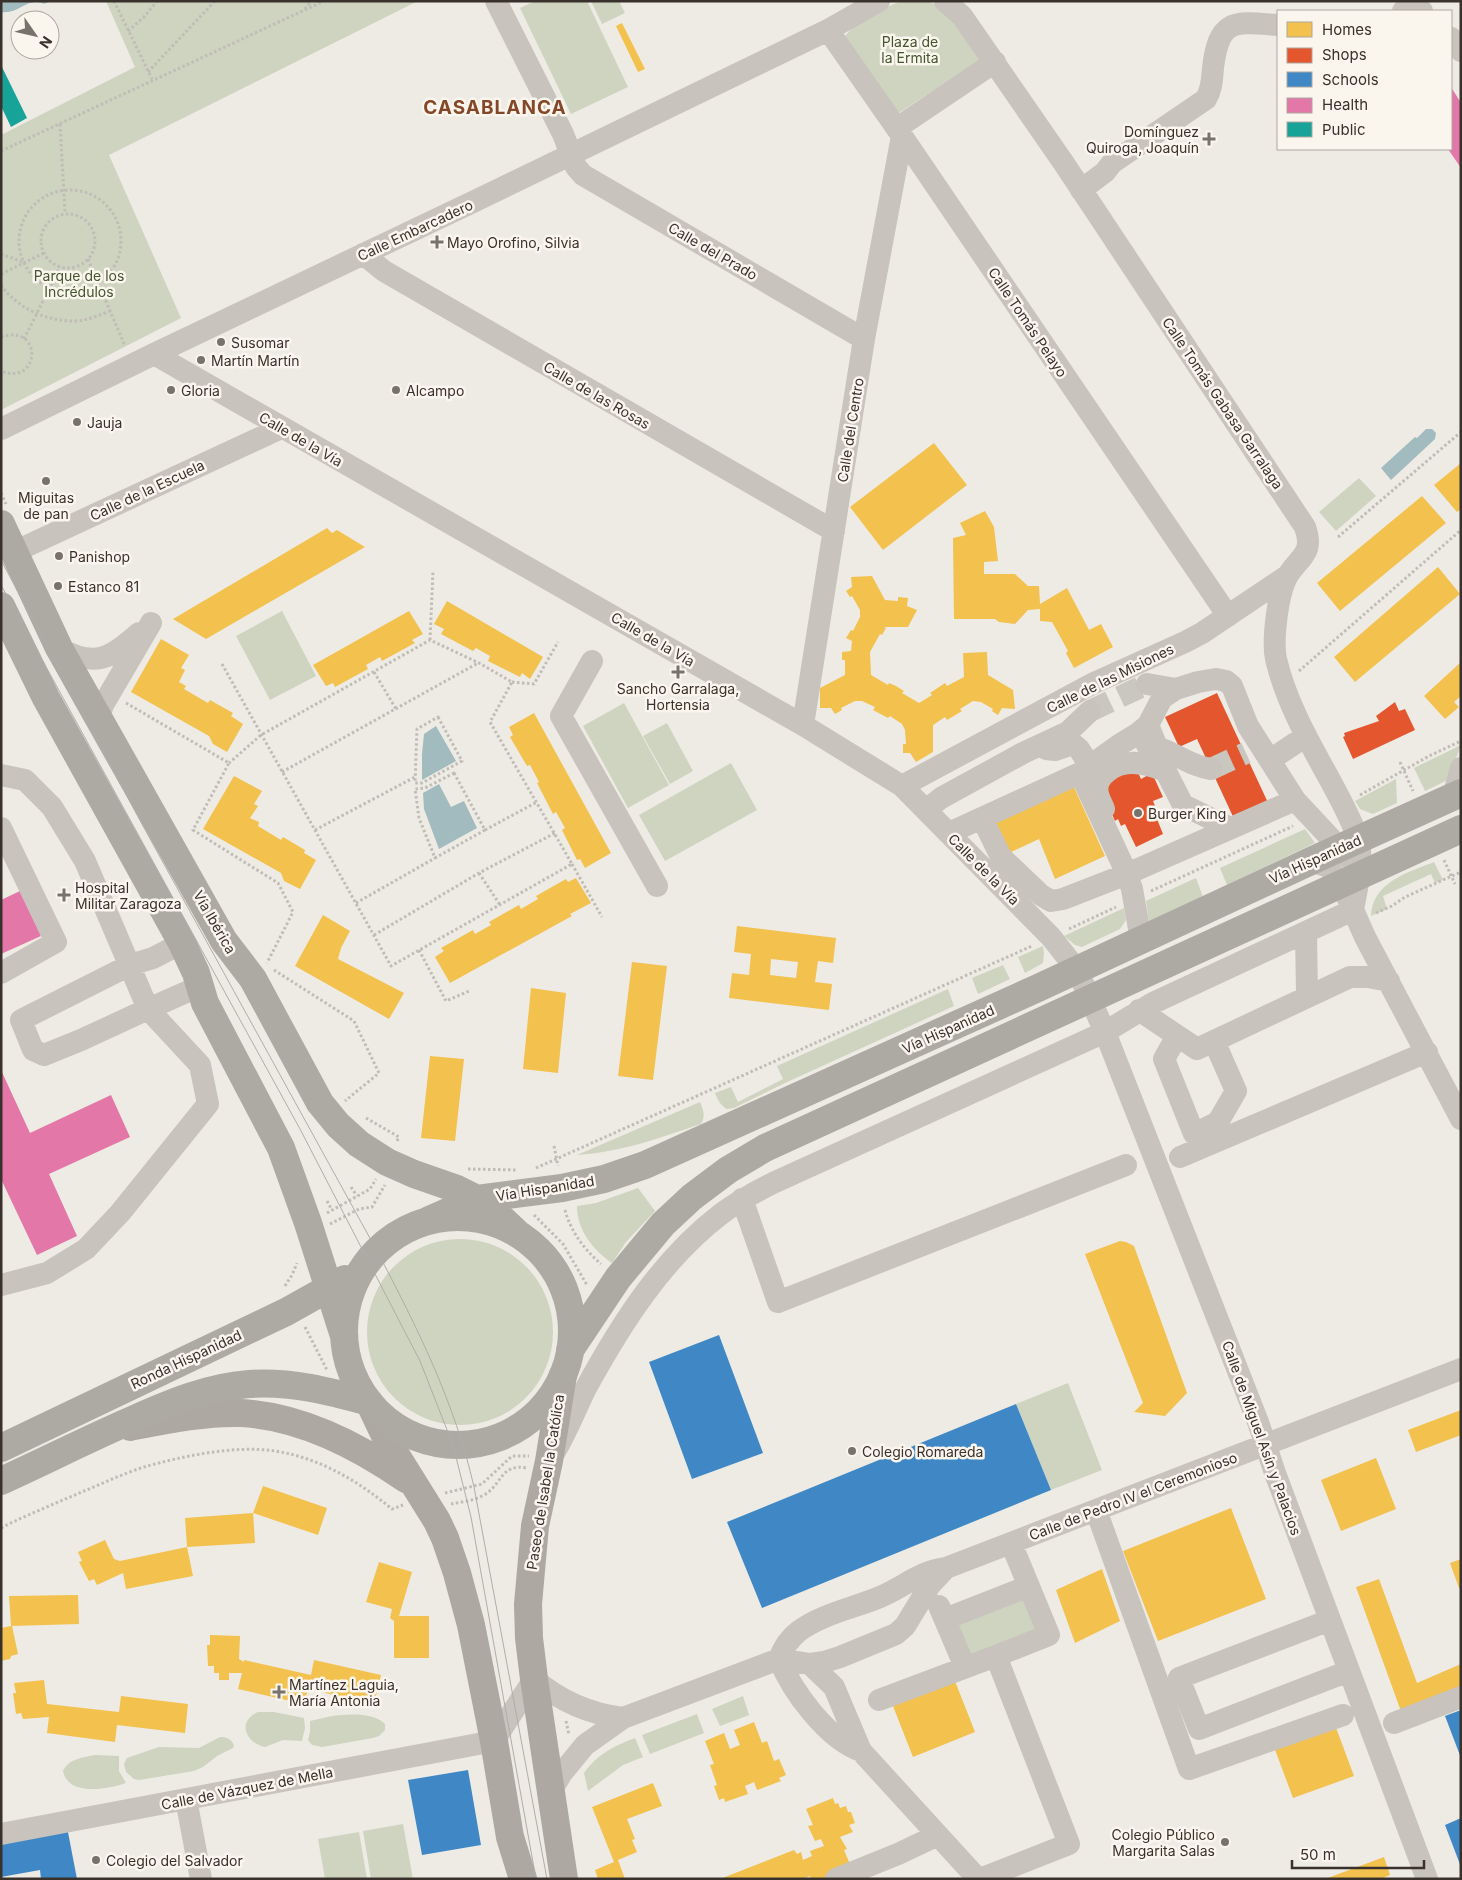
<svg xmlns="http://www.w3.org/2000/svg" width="1462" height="1880" font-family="Inter,sans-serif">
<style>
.green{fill:#ced4c0}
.water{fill:#a2bbbe}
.homes{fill:#f2c14e;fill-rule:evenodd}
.shops{fill:#e4572e}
.schools{fill:#3f88c5}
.health{fill:#e377a8}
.public{fill:#17a398}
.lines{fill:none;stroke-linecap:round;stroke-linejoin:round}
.minor-tunnel{stroke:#cac6c0;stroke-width:22;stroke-dasharray:22 11;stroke-linecap:butt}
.path{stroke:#c0bcb6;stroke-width:3;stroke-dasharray:2.5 2.5;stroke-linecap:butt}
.minor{stroke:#c8c3bd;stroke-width:22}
.major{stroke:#ada8a2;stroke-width:28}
.highway{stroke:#adaaa4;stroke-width:28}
.tram{stroke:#b0aca7;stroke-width:1}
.poi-dot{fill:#78726c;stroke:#faf5ed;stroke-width:2}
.labels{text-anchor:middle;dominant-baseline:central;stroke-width:5;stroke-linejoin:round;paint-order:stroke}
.park-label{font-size:14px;fill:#445630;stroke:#faf5ed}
.poi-label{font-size:14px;fill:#39312b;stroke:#faf5ed;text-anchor:start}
.street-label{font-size:14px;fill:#39312b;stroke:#faf5ed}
.district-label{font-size:19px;font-weight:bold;letter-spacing:1px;fill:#844828;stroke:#faf5ed}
</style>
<rect width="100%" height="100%" fill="#eeebe5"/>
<path class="green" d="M106 1H418L109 155 181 318 1 410V135L135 67Z
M535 1H587L628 87 571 114 520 8Z
M591 1H619L625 13 602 24Z
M902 1C910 1 918 0 926 1 949 5 968 42 980 60L897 114 845 37C854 21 885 7 902 1Z
M1359 478 1376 496 1336 531 1319 512Z
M282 611 316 676 270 700 236 636Z
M624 703 669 785 628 808 583 726Z
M667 723 693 771 670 784 643 736Z
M1461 745 1453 766 1452 778 1425 791 1414 768Z
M731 763 757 810 665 861 639 815Z
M1396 779 1397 803 1373 814 1360 809 1355 801Z
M1305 829 1315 843 1227 885 1220 868Z
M1434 862 1443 880 1435 883 1431 874 1383 896 1387 909 1371 916C1372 882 1409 872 1434 862Z
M1196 878 1203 897 1149 922 1146 901Z
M1124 908 1126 920 1120 929 1082 947 1075 945 1064 936Z
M1043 946 1044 953 1043 963 1025 973 1018 957Z
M1003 965 1010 979 978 994 972 978Z
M948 989 954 1006 785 1083 734 1108 727 1109C720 1105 718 1100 715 1093L731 1087 738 1102 783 1079 777 1066Z
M700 1102C703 1109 706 1116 701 1124 659 1138 622 1152 577 1155Z
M638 1188 655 1211 626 1242 612 1263C593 1250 577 1230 577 1206L596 1203Z
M367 1332a93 93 0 1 1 186 0a93 93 0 1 1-186 0Z
M1068 1383 1102 1470 1051 1490 1016 1404Z
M1028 1591 1048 1633 964 1665 948 1620Z
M743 1696 749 1715 720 1726 712 1709Z
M258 1712H274L304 1718 305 1728 302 1741 283 1740 265 1747C245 1743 237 1721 258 1712Z
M697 1714 704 1733 650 1754 642 1735Z
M332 1716C347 1714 374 1712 385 1724V1730L379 1736 373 1738 322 1747 312 1745 308 1740 310 1732V1721Z
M220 1737C227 1737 232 1739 234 1746L233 1748 217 1756 203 1767 194 1771 139 1780 134 1779 126 1772 124 1764 127 1758 159 1747 199 1748Z
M635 1738 643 1757 623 1765 588 1791 584 1773C597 1754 614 1746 635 1738Z
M95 1755 119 1756V1771L126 1783C109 1789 68 1797 63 1771 68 1759 84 1757 95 1755Z
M403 1824 413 1879H371L363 1831Z
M359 1832 367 1879H325L318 1839Z"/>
<path class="water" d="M1 1H51C41 6 44 2 36 2 24 2 17 14 1 12Z
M1426 429H1432L1436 433 1435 439 1391 480 1381 468 1415 437 1417 438Z
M436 726 456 761 422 780V754L424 734Z
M439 784 451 807 464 801 477 828 439 849 424 809 423 793Z"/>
<path class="homes" d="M622 23 645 69 638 72 616 26Z
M934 443 967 485 883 550 850 507Z
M1461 463V509L1457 512 1434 485Z
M1422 496 1446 523 1340 611 1317 583Z
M985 511 994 527 998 561 984 562V574H1015L1028 586H1039L1040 604 1067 588 1089 630 1101 624 1113 647 1074 668 1066 653 1068 651 1052 622 1040 621V609L1028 610 1015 624 999 622 995 619H954L953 538 966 535 960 523Z
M327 528 332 533 337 530 365 547 206 639 173 619Z
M1438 567 1460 594 1355 682 1334 657Z
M872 576 885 600 898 601V597L908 598 907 606 917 610 908 627H884L886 628 882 635 880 634 870 652 871 675 888 685 889 683 896 686 904 691 902 693 919 703 932 695 930 693 945 683 947 686 964 677 963 653 987 652 988 675 1013 690 1015 709 1002 708 998 715 992 711 993 709 981 702 973 701 960 709 962 711 947 720 945 717 933 725V752L916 762 910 753H903V744H906L905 730 902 724 890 716 888 718 873 710 875 707 862 701H855L841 708 842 710 835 714 831 708H820V688L845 675V660H842V652L851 651 852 641 846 638 851 630 853 631 860 617V610L852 596 850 597 846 591 852 587 851 577Z
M447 601 543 657 530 679 522 673 520 677 488 661 490 656 476 648 473 651 441 634 444 629 434 624Z
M409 611 423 634 412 640 415 643 382 661 380 657 366 665 368 669 335 687 333 683 326 686 313 665Z
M161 639 189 655 181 668 185 670 179 682 186 686 184 689 208 703 210 700 233 713 231 716 243 724 227 752 213 744 209 736 131 692Z
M1461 662V696L1454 702 1459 707 1445 719 1424 696Z
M534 713 611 853 585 868 580 859 577 860 562 830 565 828 556 812 553 814 537 783 539 782 530 765 527 766 510 737 513 735 509 727Z
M234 776 262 791 254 804 258 806 250 818 259 822 258 826 281 840 283 837 305 850 304 853 316 860 300 889 284 881 281 873 203 829Z
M1073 785 1105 856 1055 879 1039 839 1007 854 994 822Z
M576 878 591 903 570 914 572 916 450 983 435 957 444 951 441 948 473 930 475 934 491 925 489 922 519 905 521 909 538 899 536 896 566 879 568 882Z
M323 915 350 931 341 948 338 959 404 993 389 1019 295 966Z
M737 926 836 938 833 963 818 961 815 982 832 984 829 1010 729 998 732 973 749 975 751 954 734 952ZM771 959 798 962 796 978 770 975Z
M632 962 667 966 653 1080 618 1076Z
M531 988 566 993 558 1073 523 1069Z
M430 1056 464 1059 455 1141 421 1138Z
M1120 1241 1126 1242 1134 1246 1187 1393 1165 1416 1134 1412 1143 1403 1085 1254Z
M1461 1410V1435L1416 1452 1408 1430Z
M1376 1458 1396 1509 1341 1531 1321 1480Z
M263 1486 327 1508 318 1535 253 1513Z
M1231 1508 1266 1599 1158 1641 1123 1551Z
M253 1513 255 1543 187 1547 185 1518Z
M105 1540 114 1559 120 1561 187 1547 193 1576 126 1589 123 1573 97 1585 94 1579 89 1581 79 1562 82 1561 78 1552Z
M1461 1559V1588H1459L1450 1563Z
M379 1562 412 1572 399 1616H429V1658H394V1621L390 1618 392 1609 366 1602Z
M1102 1569 1120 1621 1075 1643 1056 1590Z
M1379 1579 1417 1683 1461 1664V1690L1402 1714 1356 1587Z
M78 1595 79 1624 12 1626 18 1654 11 1656 10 1659 1 1661V1628L11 1626 9 1596Z
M210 1635 240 1636 239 1659 244 1662V1660L311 1675 314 1660 381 1675 374 1704 308 1689 304 1704 238 1689 242 1673H229V1680H219V1673H214V1666H208L207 1645H210Z
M953 1676 975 1732 913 1757 891 1701Z
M44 1680 47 1704 119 1712 121 1696 188 1704 185 1733 117 1725 115 1742 47 1733 49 1717 23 1719 21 1713 16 1714 13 1693H16L14 1683Z
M754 1722 762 1743 767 1741 774 1761 779 1759 786 1775 779 1778 781 1781 757 1790 754 1782 745 1786 748 1794 725 1802 724 1798 719 1800 714 1786 717 1785 710 1765 714 1764 705 1741 724 1733 730 1749 740 1745 734 1730Z
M1335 1725 1354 1776 1293 1798 1274 1747Z
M653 1783 662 1806 627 1819 635 1839 632 1840 637 1852 618 1860 625 1879H598L595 1870 614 1862 592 1807Z
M833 1798 835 1804 838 1803 840 1808 846 1806 848 1812H851L855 1823 849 1825 853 1832 840 1837 847 1849 844 1850 852 1869 828 1879H811L810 1876 803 1879H720L794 1850 797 1854 801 1852 803 1860 812 1856 810 1851 824 1846 821 1839 815 1841 808 1826 813 1825 806 1809Z
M1384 1857 1390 1875 1380 1879H1325Z"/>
<path class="shops" d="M1217 693 1270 807 1236 823 1197 739 1179 747 1165 717Z
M1395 702 1399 711 1405 709 1415 730 1353 759 1343 737 1345 736 1344 733 1379 721 1376 716Z
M1136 768 1141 779 1152 773 1163 797 1153 801 1158 813 1155 814 1163 834 1136 847 1125 824 1121 826 1118 819 1115 821 1101 790 1102 784Z"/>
<path class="schools" d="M719 1335 763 1453 692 1479 649 1362Z
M1016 1404 1051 1490 762 1608 727 1522Z
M1461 1710V1758L1445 1716Z
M468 1770 481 1845 422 1855 408 1780Z
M1461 1818V1867L1445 1825Z
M67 1827 77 1879H41L40 1870 1 1877V1840Z"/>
<path class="health" d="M1451 87 1461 103V168L1448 149H1451Z
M20 891 41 936 1 954V900Z
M1 1070 30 1133 111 1095 130 1137 49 1174 77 1236 37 1255 1 1179Z"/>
<path class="public" d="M1 65 27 118 11 127 1 106Z"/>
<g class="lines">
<path class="minor-tunnel" d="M1090 711 1147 684
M1211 769 1246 753"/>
<path class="path" d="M114 1 152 79
M305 9 311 1
M128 31 144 17 157 1
M148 72 215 1
M60 124 65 213
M1 151 324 1
M19 241a51 51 0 1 1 102 0a51 51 0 1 1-102 0Z
M41 241a27 27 0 1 1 54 0a27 27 0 1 1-54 0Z
M1 254 23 262
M88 259 125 346
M1 274 44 253
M1 285C18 310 54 325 84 320 93 318 102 314 110 311
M1 337C44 323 40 387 1 371
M24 339 60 267
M1 493 6 504
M1338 537 1461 432
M430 640 433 571
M222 664 391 966 572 864 490 722 512 682 479 663 430 640 261 735 229 763
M1299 671 1461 530
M374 672 396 709
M512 682 534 684 558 642
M126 703 229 763 193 830 278 883 293 912 267 963
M438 717 462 761 422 783H415L417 729Z
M1400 762 1413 791
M282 772 478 663
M454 773 485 830 435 858 419 818 415 789 425 788Z
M1360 795 1429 756 1461 741
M315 830 415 777
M485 830 537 802
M1444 860 1455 884
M572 864 602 917
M479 873 500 905
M1151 891 1293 826
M356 903 435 858
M1376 913 1392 906 1405 897 1461 872
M1069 929 1116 907
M374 935 479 873 555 833
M419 950 446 1001 469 991
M274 970 354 1021 379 1073 345 1101
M366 1118 399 1137 396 1143
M554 1146 558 1166
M536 1168 1032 946
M468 1169 517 1170
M351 1187 357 1196
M327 1201 332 1210
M565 1210C571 1232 584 1249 601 1264
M327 1213 370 1189 376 1179
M534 1215 563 1244 587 1285
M330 1224 359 1209 372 1207 385 1185
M285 1286 292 1275 297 1263
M305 1327 327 1370
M445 1493 482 1484 512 1456H529
M451 1504C461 1502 473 1501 482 1496 502 1487 499 1463 527 1468
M1 1528C26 1515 52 1505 77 1494 99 1485 122 1474 144 1467 183 1456 235 1445 275 1451 320 1458 358 1481 392 1509L403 1505
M566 1721 569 1735"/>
<path class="minor" d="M496 1 563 134 576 167 583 175 864 339
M945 1 962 16 1063 162 1305 527C1315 555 1298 557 1287 577 1278 593 1272 640 1276 659 1286 702 1309 742 1330 780 1340 799 1351 818 1358 839 1364 861 1357 888 1353 910
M1403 11 1412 8 1422 11
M828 30 902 136 1228 616
M1451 38 1461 51
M897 128 995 62
M1081 190 1105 172 1112 163 1206 99C1212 89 1212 79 1213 68 1219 17 1235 22 1278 25
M363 254 384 271 834 531
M154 354 803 725 902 786 1051 937 1077 970 1105 1032 1258 1422 1275 1473 1427 1879
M1 429 154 354 477 200 828 30 879 1
M14 552 281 428
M59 648C95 668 110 659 139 633
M592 661 561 716 657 886
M1147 684 1176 689
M99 717 103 705 151 623
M803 725 864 339 902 136
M1148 725 1157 747 1158 756 1183 805 1230 828
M1147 745C1170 748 1188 766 1211 769
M1046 749 1055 750 1073 744 1079 749 1090 766
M1270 760 1306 736
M1080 773 1127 874 1132 889 1141 940
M1 775 25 780 52 807 85 861 148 1009 200 986
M902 786 1094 683 1185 642 1202 633 1287 576
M1453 797 1461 768
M1104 809C1102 804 1099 799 1098 794 1093 776 1116 763 1131 763 1143 762 1155 767 1166 771
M926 810 941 798 1023 753 1068 732 1090 711
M982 818 1001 857 1041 895 1051 901 1063 899 1127 874 1295 800
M1 828 56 942 1 973
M949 833 1080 773 1119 745 1137 734 1148 725 1162 698 1176 689 1198 682 1216 679 1226 681 1232 686 1248 726 1295 800 1350 859
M1311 861 1328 867 1342 885 1365 937 1461 1119
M1306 932 1307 996
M1139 1010 1197 1049 1350 977H1368L1389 981
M1177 1036 1164 1059 1194 1134 1218 1122 1236 1091 1214 1041
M1180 1157 1427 1052
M742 1199 778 1302 1126 1165
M1 1285 47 1273 86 1249 120 1213 208 1104 200 1065 148 1009 81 1040 44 1055 33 1050 21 1020 130 965 153 958 182 943
M531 1418 570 1397
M554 1453C567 1432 575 1410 586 1388 621 1324 662 1259 721 1214 737 1202 755 1192 773 1183L1105 1032 1153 1003 1353 910
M1096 1510 1189 1769 1343 1715
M939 1606 965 1667
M945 1619 1029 1586
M1330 1620 1179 1678 1199 1729 1349 1671
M996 1656 1049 1635 1011 1543
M779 1659C783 1648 790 1638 799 1631 822 1614 854 1608 880 1597 904 1587 918 1572 946 1568L1461 1369
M779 1659C792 1691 827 1739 861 1751
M810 1664 834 1687 861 1751 978 1879
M879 1700 996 1656 1069 1844 980 1879
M1394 1723 1461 1697
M551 1791 562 1773 585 1745 623 1718 779 1659 810 1664 824 1662 840 1657 896 1634 905 1626 930 1585 946 1568
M186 1799 201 1879
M1 1834 494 1741 534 1679C560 1701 589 1714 623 1718
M836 1879 898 1854 938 1835"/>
<path class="major" d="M563 1375 549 1461 535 1526 528 1604 529 1638 534 1679 564 1879
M369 1402 389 1444 437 1521 445 1538 457 1573 471 1625 494 1741 510 1837 523 1879
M130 1427C166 1420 204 1412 241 1413 301 1416 357 1445 406 1479"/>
<path class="highway" d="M1 524 59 648 224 941 253 979 320 1103 338 1125 359 1144 387 1162 414 1174 457 1189 477 1199 498 1215 518 1234
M1 606 46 698 182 943 196 973 205 1003 281 1148 308 1223 344 1336
M344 1331a114 114 0 1 1 228 0a114 114 0 1 1-228 0Z
M429 1220 477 1199 562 1188 604 1179 645 1165 1038 988 1311 861 1461 793
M570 1350 618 1278 663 1224 692 1197 728 1170 765 1148 1461 829
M1 1448 286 1312 345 1279
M1 1481C45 1461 88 1439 132 1420 170 1403 208 1387 249 1384 290 1381 329 1391 369 1402"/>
<path class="tram" d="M1 560 143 826 377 1251C417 1327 455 1403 474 1487L547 1879
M1 585 300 1129 420 1361 453 1445 471 1517 536 1879"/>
</g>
<g class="poi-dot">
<path d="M1206.5 131.5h5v5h5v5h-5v5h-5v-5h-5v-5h5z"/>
<path d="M434.5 234.5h5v5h5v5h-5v5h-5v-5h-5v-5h5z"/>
<circle cx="221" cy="342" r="5"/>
<circle cx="201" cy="360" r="5"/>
<circle cx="171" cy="390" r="5"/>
<circle cx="396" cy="390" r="5"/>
<circle cx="77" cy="422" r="5"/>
<circle cx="46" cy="481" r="5"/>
<circle cx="59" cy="556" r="5"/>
<circle cx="58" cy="586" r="5"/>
<path d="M675.5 664.5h5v5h5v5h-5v5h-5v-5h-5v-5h5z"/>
<circle cx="1138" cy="813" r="5"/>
<path d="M61.5 887.5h5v5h5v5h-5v5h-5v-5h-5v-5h5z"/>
<circle cx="852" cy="1451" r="5"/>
<path d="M276.5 1684.5h5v5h5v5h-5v5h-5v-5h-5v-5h5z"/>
<circle cx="1225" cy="1842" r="5"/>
<circle cx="96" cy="1860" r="5"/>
</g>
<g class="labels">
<g class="park-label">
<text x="910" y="41">Plaza de<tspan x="910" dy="16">la Ermita</tspan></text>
<text x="79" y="275">Parque de los<tspan x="79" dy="16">Incrédulos</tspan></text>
</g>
<g class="poi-label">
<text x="1199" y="131" text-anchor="end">Domínguez<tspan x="1199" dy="16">Quiroga, Joaquín</tspan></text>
<text x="447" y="242">Mayo Orofino, Silvia</text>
<text x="231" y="342">Susomar</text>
<text x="211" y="360">Martín Martín</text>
<text x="181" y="390">Gloria</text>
<text x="406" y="390">Alcampo</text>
<text x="87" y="422">Jauja</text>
<text x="46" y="497" text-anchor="middle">Miguitas<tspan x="46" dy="16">de pan</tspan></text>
<text x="69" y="556">Panishop</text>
<text x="68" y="586">Estanco 81</text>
<text x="678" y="688" text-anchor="middle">Sancho Garralaga,<tspan x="678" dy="16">Hortensia</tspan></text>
<text x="1148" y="813">Burger King</text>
<text x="75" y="887">Hospital<tspan x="75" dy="16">Militar Zaragoza</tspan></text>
<text x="862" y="1451">Colegio Romareda</text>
<text x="289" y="1684">Martínez Laguia,<tspan x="289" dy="16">María Antonia</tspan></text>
<text x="1215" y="1834" text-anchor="end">Colegio Público<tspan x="1215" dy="16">Margarita Salas</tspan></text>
<text x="106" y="1860">Colegio del Salvador</text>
</g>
<g class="street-label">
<text transform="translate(415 230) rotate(-25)">Calle Embarcadero</text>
<text transform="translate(713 251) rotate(30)">Calle del Prado</text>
<text transform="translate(1028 322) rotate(56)">Calle Tomás Pelayo</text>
<text transform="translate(597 395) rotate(30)">Calle de las Rosas</text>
<text transform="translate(1223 403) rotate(56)">Calle Tomás Gabasa Garralaga</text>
<text transform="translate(850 430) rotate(-81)">Calle del Centro</text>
<text transform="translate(301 439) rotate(30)">Calle de la Vía</text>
<text transform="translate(147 490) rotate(-25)">Calle de la Escuela</text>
<text transform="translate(653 639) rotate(30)">Calle de la Vía</text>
<text transform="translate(1110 678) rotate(-26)">Calle de las Misiones</text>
<text transform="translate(1315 859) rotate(-24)">Vía Hispanidad</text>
<text transform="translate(984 869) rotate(45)">Calle de la Vía</text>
<text transform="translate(215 922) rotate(60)">Vía Ibérica</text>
<text transform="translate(948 1029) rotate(-24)">Vía Hispanidad</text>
<text transform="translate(545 1188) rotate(-9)">Vía Hispanidad</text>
<text transform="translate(186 1359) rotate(-25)">Ronda Hispanidad</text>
<text transform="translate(1262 1438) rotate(70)">Calle de Miguel Asín y Palacios</text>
<text transform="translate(545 1482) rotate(-81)">Paseo de Isabel la Católica</text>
<text transform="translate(1133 1496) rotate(-21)">Calle de Pedro IV el Ceremonioso</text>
<text transform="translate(247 1788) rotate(-11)">Calle de Vázquez de Mella</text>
</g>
<g class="district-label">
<text x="495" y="107">CASABLANCA</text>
</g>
</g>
<rect width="1462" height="1880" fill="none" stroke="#39312b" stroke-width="5"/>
<rect x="1277" y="10" width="175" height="140" fill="#faf5ed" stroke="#ada79f"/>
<rect x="1287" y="22" width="25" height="15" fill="#f2c14e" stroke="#ada79f"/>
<text x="1322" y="35" font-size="15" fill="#39312b">Homes</text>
<rect x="1287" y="48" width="25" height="15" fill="#e4572e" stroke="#ada79f"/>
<text x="1322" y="60" font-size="15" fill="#39312b">Shops</text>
<rect x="1287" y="72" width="25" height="15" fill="#3f88c5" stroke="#ada79f"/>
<text x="1322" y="85" font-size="15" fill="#39312b">Schools</text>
<rect x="1287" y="98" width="25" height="15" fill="#e377a8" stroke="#ada79f"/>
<text x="1322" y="110" font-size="15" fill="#39312b">Health</text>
<rect x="1287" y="122" width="25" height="15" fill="#17a398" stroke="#ada79f"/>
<text x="1322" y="135" font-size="15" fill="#39312b">Public</text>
<g transform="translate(35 35) rotate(124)"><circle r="24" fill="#faf5ed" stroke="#ada79f"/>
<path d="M0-4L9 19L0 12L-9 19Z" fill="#78726c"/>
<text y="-8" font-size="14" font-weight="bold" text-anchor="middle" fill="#39312b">N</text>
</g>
<path d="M1292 1860v8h132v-8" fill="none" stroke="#39312b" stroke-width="2.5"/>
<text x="1300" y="1860" font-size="15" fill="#39312b" stroke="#faf5ed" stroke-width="4" paint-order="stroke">50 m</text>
</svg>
